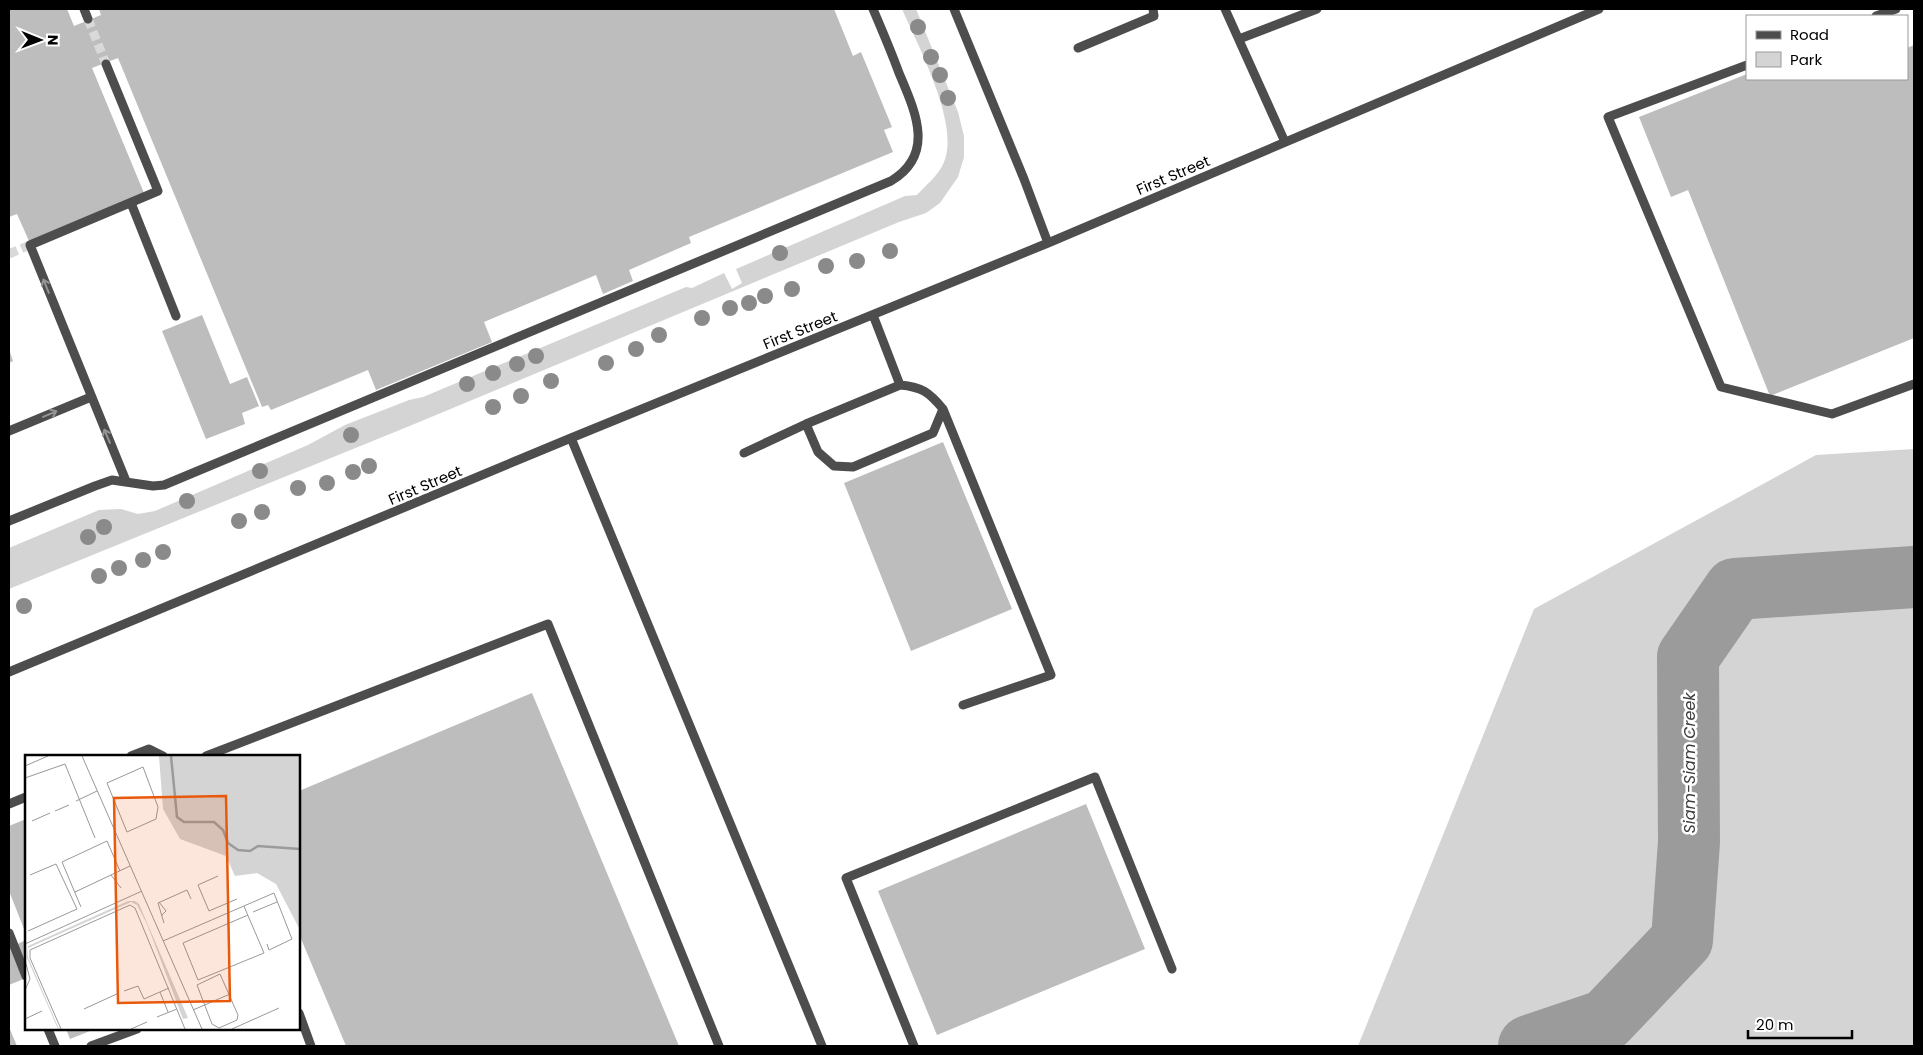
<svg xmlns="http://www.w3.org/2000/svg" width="1923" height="1055" font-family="Poppins,sans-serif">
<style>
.green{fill:#d4d4d4}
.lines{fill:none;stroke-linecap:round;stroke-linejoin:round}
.river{stroke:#9b9b9b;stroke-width:62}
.building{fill:#bdbdbd}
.minor-tunnel{stroke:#d9d9d9;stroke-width:9;stroke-dasharray:9 4.5;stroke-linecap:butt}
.minor{stroke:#4d4d4d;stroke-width:9}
.tree{fill:#8a8a8a}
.oneway{stroke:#949494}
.labels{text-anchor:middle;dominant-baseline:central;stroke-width:5;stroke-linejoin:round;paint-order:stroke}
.street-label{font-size:15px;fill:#000;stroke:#fff}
.water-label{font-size:16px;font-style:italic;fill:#3c3c3c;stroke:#fff}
.inset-river{fill:none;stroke:#9b9b9b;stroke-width:2.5}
.inset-road{fill:none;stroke:#999;stroke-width:1}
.view{fill:#e8590c;fill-opacity:0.15;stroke:#e8590c;stroke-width:2.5}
.inset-edge{fill:none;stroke:#000;stroke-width:2.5}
</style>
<rect width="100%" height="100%" fill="#fff"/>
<path class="green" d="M902 9H916L958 112 964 136V157L958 177 940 203 926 213 899 222 412 425 9 589V548L99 510 121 509 138 514 155 511 308 445 345 425 409 400 423 397 686 287 692 288 724 273 732 289 742 283 736 269 905 196 917 195C926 185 939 175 944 162 960 124 918 46 902 9Z
M1914 449V1046H1358L1534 609 1816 455Z"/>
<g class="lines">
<path class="river" d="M1529 1046 1606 1020 1682 940 1689 842 1688 657 1735 589 1914 577"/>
</g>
<path class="building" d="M9 9H67L74 26 101 15 99 9H834L853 56 861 52 892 127 884 130 893 152 689 237 691 243 629 270 633 281 603 294 596 275 484 322 492 342 376 390 368 370 271 410 268 405 262 407 118 58 92 68 144 193 29 241 17 214 9 217Z
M1914 45V244H1913L1914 248V338L1770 396 1688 190 1671 197 1639 117 1747 74V79H1907V48Z
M202 315 230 384 247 377 259 406 242 413 245 424 206 439 162 331Z
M9 349 13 361 9 363Z
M943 442 1012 609 911 651 844 483Z
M532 693 679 1046H346L299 934V791Z
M1086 804 1145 949 937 1035 878 891Z
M26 819V934L9 891V826Z
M26 940V978L9 985V948Z
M9 1027 17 1046H9Z
M66 1029H95L70 1039Z"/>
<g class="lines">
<path class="minor-tunnel" d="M88 19 106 64
M9 254 30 245"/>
<path class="minor" d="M84 9 88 19
M954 9 1024 179 1048 243
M1225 9 1285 142
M1876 16 1896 9
M1239 39 1317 9
M1078 48 1154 16 1153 9
M106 64 158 191 30 245 126 481
M1747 65 1608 117 1721 387 1832 414 1914 384
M131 203 176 316
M873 315 900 385
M806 424 818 452 834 466 853 467 933 433 943 409
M9 431 91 397
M571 438 822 1046
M744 453 806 424 900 385C922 387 929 392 943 409L1051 675 963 705
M9 521 95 486 112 480 153 486 164 485 891 181C936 154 915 111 899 73 891 51 882 30 873 9
M9 672 571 438 1048 243 1599 9
M131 756 149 749 163 756
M206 756 548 624 719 1046
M9 804 26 797
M9 933 26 976
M299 1013 311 1046
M48 1029 55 1046
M91 1046 137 1029
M914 1046 846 878 1095 777 1172 969"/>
</g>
<g class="tree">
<circle cx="918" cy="27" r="8"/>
<circle cx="931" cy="57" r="8"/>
<circle cx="940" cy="75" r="8"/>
<circle cx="948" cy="98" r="8"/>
<circle cx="890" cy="251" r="8"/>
<circle cx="780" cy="253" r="8"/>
<circle cx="857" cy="261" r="8"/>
<circle cx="826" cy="266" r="8"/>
<circle cx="792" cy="289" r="8"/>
<circle cx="765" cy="296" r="8"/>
<circle cx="749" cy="303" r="8"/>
<circle cx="730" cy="308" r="8"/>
<circle cx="702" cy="318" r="8"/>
<circle cx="659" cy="335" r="8"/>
<circle cx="636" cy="349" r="8"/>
<circle cx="536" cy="356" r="8"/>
<circle cx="606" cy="363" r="8"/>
<circle cx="517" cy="364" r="8"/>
<circle cx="493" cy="373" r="8"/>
<circle cx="551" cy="381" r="8"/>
<circle cx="467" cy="384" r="8"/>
<circle cx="521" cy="396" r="8"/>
<circle cx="493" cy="407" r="8"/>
<circle cx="351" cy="435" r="8"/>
<circle cx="369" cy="466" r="8"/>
<circle cx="260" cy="471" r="8"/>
<circle cx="353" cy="472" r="8"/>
<circle cx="327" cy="483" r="8"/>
<circle cx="298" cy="488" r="8"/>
<circle cx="187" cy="501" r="8"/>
<circle cx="262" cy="512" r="8"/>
<circle cx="239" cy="521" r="8"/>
<circle cx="104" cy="527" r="8"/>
<circle cx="88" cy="537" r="8"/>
<circle cx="163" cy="552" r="8"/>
<circle cx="143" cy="560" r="8"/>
<circle cx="119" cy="568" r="8"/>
<circle cx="99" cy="576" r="8"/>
<circle cx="24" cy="606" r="8"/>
</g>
<defs><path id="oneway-shaft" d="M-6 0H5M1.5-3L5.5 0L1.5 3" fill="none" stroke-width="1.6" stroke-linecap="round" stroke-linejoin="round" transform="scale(1.25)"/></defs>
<g class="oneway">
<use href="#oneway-shaft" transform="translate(46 286) rotate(-112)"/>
<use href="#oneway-shaft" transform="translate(50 414) rotate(-23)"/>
<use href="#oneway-shaft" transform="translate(107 436) rotate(-113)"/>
</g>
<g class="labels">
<g class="street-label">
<text transform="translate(1173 175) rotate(-23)">First Street</text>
<text transform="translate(800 330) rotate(-22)">First Street</text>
<text transform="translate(425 485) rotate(-23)">First Street</text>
</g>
<g class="water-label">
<text transform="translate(1689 763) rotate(-90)">Siam-Siam Creek</text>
</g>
</g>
<g transform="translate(25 755)">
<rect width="275" height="275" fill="#fff"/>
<path d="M134 1H275V175L251 129 232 118 210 121 201 101 155 84 138 54ZM103 146H110L114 149 163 263 158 264 122 169 112 150 106 147 3 193V202L34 274H33L2 203 3 191Z" fill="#d4d4d4"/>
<path class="inset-river" d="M146 1 152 62 159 67H189L198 75 203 88 213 95 225 96 233 91 275 94"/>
<path class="inset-road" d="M57 1 177 274M0 11 23 1M118 12 133 52 131 64 102 77 82 28ZM0 23 40 9 70 83M51 46 72 36M30 56 44 50M7 66 25 58M86 120 96 133M193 121 173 130 184 156 212 144M50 137 105 111M134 147 141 156 136 161M219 151 221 156 239 198 173 225 158 188 223 160M56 152 37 107 82 86 95 116M228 157 252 147M139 168 133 148 162 135 166 144M3 176 52 154 31 109 5 120M138 186 249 138 267 184 244 195 242 189M0 189 117 136M0 205 5 224 0 235M195 219 213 260 212 265 194 273 187 269 172 230ZM99 236 113 231 119 244 144 233M135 237 143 257M59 254 94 238M168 255 205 239M132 262 152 254M0 264 17 256M36 274 5 203V195L105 150 110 153 160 274M106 274 122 267M207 274 254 253"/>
<path class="view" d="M201 41 205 246 93 248 89 43Z"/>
<rect width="275" height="275" class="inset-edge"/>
</g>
<rect width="1923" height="1055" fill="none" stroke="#000000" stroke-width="20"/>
<rect x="1746" y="15" width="162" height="65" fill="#ffffff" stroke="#999999"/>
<rect x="1756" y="31" width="25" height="8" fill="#4d4d4d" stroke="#999999"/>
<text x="1790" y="40" font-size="15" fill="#000000">Road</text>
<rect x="1756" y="52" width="25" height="15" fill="#d4d4d4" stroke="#999999"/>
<text x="1790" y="65" font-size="15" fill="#000000">Park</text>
<g transform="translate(40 40) rotate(91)" stroke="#ffffff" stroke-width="4" paint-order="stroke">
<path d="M0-4L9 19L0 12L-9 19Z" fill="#000000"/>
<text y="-8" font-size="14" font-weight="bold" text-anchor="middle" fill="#000000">N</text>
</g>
<path d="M1748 1030v8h104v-8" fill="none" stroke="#000000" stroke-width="2.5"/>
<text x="1756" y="1030" font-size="15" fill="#000000" stroke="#ffffff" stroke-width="4" paint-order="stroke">20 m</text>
</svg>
